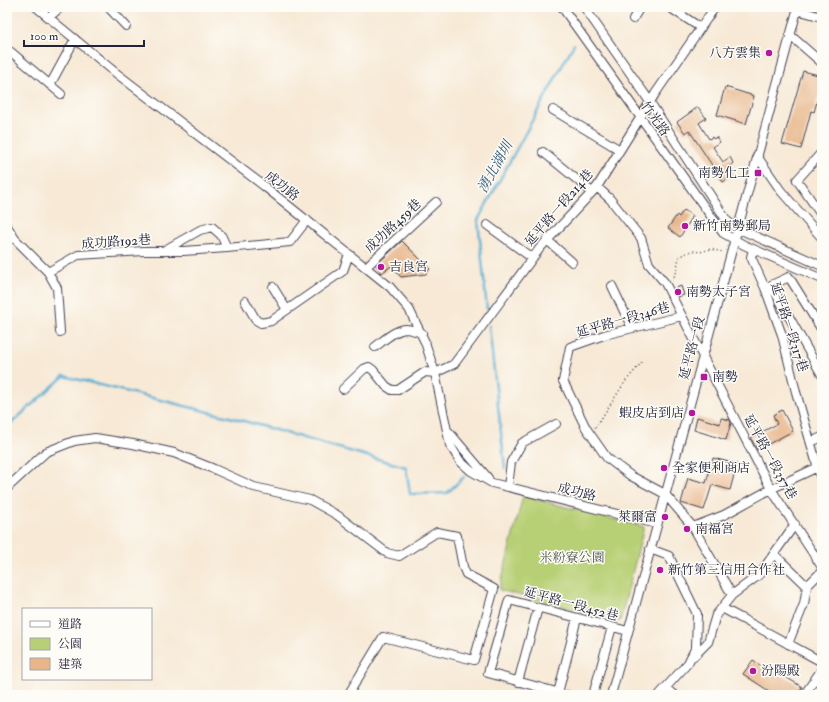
<svg xmlns="http://www.w3.org/2000/svg" width="829" height="702" font-family="'IM FELL Double Pica','Noto Serif TC',serif">
<style>
.green{fill:#b8d075;stroke:#6d7958}
.lines{fill:none;stroke-linecap:round;stroke-linejoin:round}
.stream{stroke:#56add2;stroke-width:2.5}
.building{fill:#e8b68a}
.minor-casing{stroke:#424052;stroke-width:10}
.path{stroke:#424052;stroke-width:1.5;stroke-dasharray:1 3;stroke-linecap:butt}
.minor{stroke:#fff;stroke-width:8}
.poi-dot{fill:#b5179e;stroke:#fdfcf7;stroke-width:1.5}
.labels{text-anchor:middle;dominant-baseline:central;stroke-width:3;stroke-linejoin:round;paint-order:stroke}
.poi-label{font-size:13px;fill:#22223b;stroke:#fdfcf7;text-anchor:start}
.street-label{font-size:13px;fill:#22223b;stroke:#fdfcf7}
.park-label{font-size:13px;fill:#4f564c;stroke:#fdfcf7}
.water-label{font-size:14px;font-style:italic;fill:#375a77;stroke:#fdfcf7}
</style>
<rect width="100%" height="100%" fill="#fdfcf7"/>
<filter id="ink" filterUnits="userSpaceOnUse"><feTurbulence type="fractalNoise" baseFrequency=".025" numOctaves="2"/><feDisplacementMap in="SourceGraphic" scale="8" xChannelSelector="R" yChannelSelector="G"/><feConvolveMatrix kernelMatrix="1 2 1 2 8 2 1 2 1" color-interpolation-filters="sRGB"/></filter>
<filter id="wash" filterUnits="userSpaceOnUse"><feTurbulence type="fractalNoise" baseFrequency=".012" numOctaves="4" result="noise"/><feDisplacementMap in="SourceGraphic" scale="16" xChannelSelector="R" yChannelSelector="G"/><feGaussianBlur stdDeviation="0.9" result="paint"/><feColorMatrix in="noise" values="0 0 0 0 0 0 0 0 0 0 0 0 0 0 0 0 0 1.4 0 .05"/><feComposite in="paint" operator="in"/></filter>
<g filter="url(#wash)">
<rect width="100%" height="100%" fill="#f7e9d5"/>
<path class="green" d="M523 496 644 527 620 621 499 590Z"/>
<g class="lines">
<path class="stream" d="M487 309 478 220 574 44
M489 326 505 468
M7 427 64 376 233 418 406 467 410 494 447 493 464 477"/>
</g>
<g id="blocks">
<path class="building" d="M803 71 822 76V84L814 112 811 111 801 149 782 144Z
M725 87 754 96 746 124 717 115Z
M698 107 706 118 699 123 709 139 712 137 714 139 716 137 720 142 713 147 723 162 730 157 733 163 731 165 732 167 729 169 733 175 723 182 689 130 685 133 677 122Z
M684 210 693 216 680 237 668 228 677 215 679 217Z
M402 241 430 269 426 274 401 277 391 266 382 273 376 265Z
M681 286 684 295 678 297 674 289Z
M782 410 793 431 757 450 751 438 777 424 773 415Z
M697 417 720 424 721 418 730 420 731 423 726 440 694 430Z
M713 458 737 464 730 490 712 485 704 510 681 503 688 478 706 483Z
M753 660 764 668 766 665 802 687 797 695H775L743 674Z"/>
</g>
</g>
<g filter="url(#ink)">
<use href="#blocks" fill-opacity="0" stroke="#424052" stroke-width="1"/>
<g class="lines">
<defs>
<path id="minor" d="M36 7 116 73 264 186 390 287 409 309 425 342 435 373 450 445 460 461 471 471 492 483 657 524
M108 7 126 26
M562 7 723 233 744 245 822 279
M584 7 644 93 727 221 737 228 822 266
M669 7 701 28
M797 10 822 17
M48 18 61 7
M633 19 640 7
M790 35 822 63
M11 52 61 94
M50 85 75 39
M553 110 620 150
M543 152 592 192
M822 152 797 180 822 216
M757 156 781 191 822 238
M597 187 610 199 641 238 649 264 665 283 771 489 822 567
M487 225 532 258
M7 226 15 239 48 272 78 255 144 251H183L227 248
M547 240 572 262
M753 249 751 257 765 288 782 335 796 392 822 482
M163 251 200 230 212 227 221 235 227 248 290 242 307 220
M366 267 436 202
M48 272 57 288 60 332
M771 285 822 375
M612 286 632 328
M273 287 287 310
M767 287 789 277 822 330
M245 301 256 320 261 323 271 321 343 271 349 254
M682 316 604 335 570 347 563 381 586 428 607 458 631 476 665 494 693 527 732 595
M375 347C383 341 394 330 406 329 411 329 417 332 422 333
M343 389 364 369 369 367 373 370 386 386 392 390H398L425 372 435 373 454 364 540 248 597 187 655 94 715 7
M449 432 488 478
M811 442 822 437
M508 487 511 462 522 443 556 424
M7 488 46 452 74 441 95 438 133 444 174 453 214 469 254 487 310 500 337 515 387 553 399 556 437 532 457 536 463 567 466 574 494 589 474 660 383 637 348 695
M693 527 724 515 771 489 818 467
M650 549 669 556 697 614 696 647 688 663 659 695
M774 554 807 586 822 571
M722 608 822 662
M788 644 804 604 807 586
M694 656 708 642 716 615 732 595 759 575 795 524
M518 682 538 608
M665 688 674 695
M558 693 577 618
M567 695 488 673 509 600 628 631
M593 695 612 627
M611 695 798 7
M804 695 822 669"/>
</defs>
<use href="#minor" class="minor-casing"/>
<path class="path" d="M672 280 676 273 679 257 688 252 694 251 700 252 711 249 723 252
M595 428 625 382 642 362"/>
<use href="#minor" class="minor"/>
</g>
</g>
<g class="poi-dot">
<circle cx="769" cy="53" r="4"/>
<rect x="754" y="169" width="8" height="8" rx="2"/>
<circle cx="685" cy="226" r="4"/>
<circle cx="381" cy="267" r="4"/>
<circle cx="678" cy="292" r="4"/>
<rect x="700" y="373" width="8" height="8" rx="2"/>
<circle cx="692" cy="413" r="4"/>
<circle cx="664" cy="468" r="4"/>
<circle cx="665" cy="517" r="4"/>
<circle cx="687" cy="529" r="4"/>
<circle cx="660" cy="570" r="4"/>
<circle cx="753" cy="671" r="4"/>
</g>
<g class="labels">
<g class="poi-label">
<text x="761" y="53" text-anchor="end">八方雲集</text>
<text x="750" y="173" text-anchor="end">南勢化工</text>
<text x="693" y="226">新竹南勢郵局</text>
<text x="389" y="267">吉良宮</text>
<text x="686" y="292">南勢太子宮</text>
<text x="712" y="377">南勢</text>
<text x="684" y="413" text-anchor="end">蝦皮店到店</text>
<text x="672" y="468">全家便利商店</text>
<text x="657" y="517" text-anchor="end">萊爾富</text>
<text x="695" y="529">南福宮</text>
<text x="668" y="570">新竹第三信用合作社</text>
<text x="761" y="671">汾陽殿</text>
</g>
<g class="street-label">
<text transform="translate(655 119) rotate(54)">竹光路</text>
<text transform="translate(282 186) rotate(38)">成功路</text>
<text transform="translate(559 208) rotate(-49)">延平路一段214巷</text>
<text transform="translate(393 226) rotate(-43)">成功路459巷</text>
<text transform="translate(116 242) rotate(-4)">成功路192巷</text>
<text transform="translate(623 320) rotate(-16)">延平路一段346巷</text>
<text transform="translate(789 327) rotate(72)">延平路一段317巷</text>
<text transform="translate(692 348) rotate(-75)">延平路一段</text>
<text transform="translate(770 457) rotate(61)">延平路一段357巷</text>
<text transform="translate(577 492) rotate(14)">成功路</text>
<text transform="translate(571 604) rotate(15)">延平路一段452巷</text>
</g>
<g class="park-label">
<text x="572" y="558">米粉寮公園</text>
</g>
<g class="water-label">
<text transform="translate(495 167) rotate(-61)">湧北湖圳</text>
</g>
</g>
<rect width="829" height="702" fill="none" stroke="#fdfcf7" stroke-width="24"/>
<rect x="22" y="608" width="130" height="72" fill="#fdfcf7" stroke="#a5a5ac"/>
<rect x="30" y="621" width="20" height="6" fill="#ffffff" stroke="#a5a5ac"/>
<text x="58" y="628" font-size="12" fill="#22223b">道路</text>
<rect x="30" y="638" width="20" height="12" fill="#b8d075" stroke="#a5a5ac"/>
<text x="58" y="648" font-size="12" fill="#22223b">公園</text>
<rect x="30" y="658" width="20" height="12" fill="#e8b68a" stroke="#a5a5ac"/>
<text x="58" y="668" font-size="12" fill="#22223b">建築</text>
<path d="M24 40v6h120v-6" fill="none" stroke="#22223b" stroke-width="2"/>
<text x="30" y="40" font-size="12" fill="#22223b" stroke="#fdfcf7" stroke-width="3" paint-order="stroke">100 m</text>
</svg>
